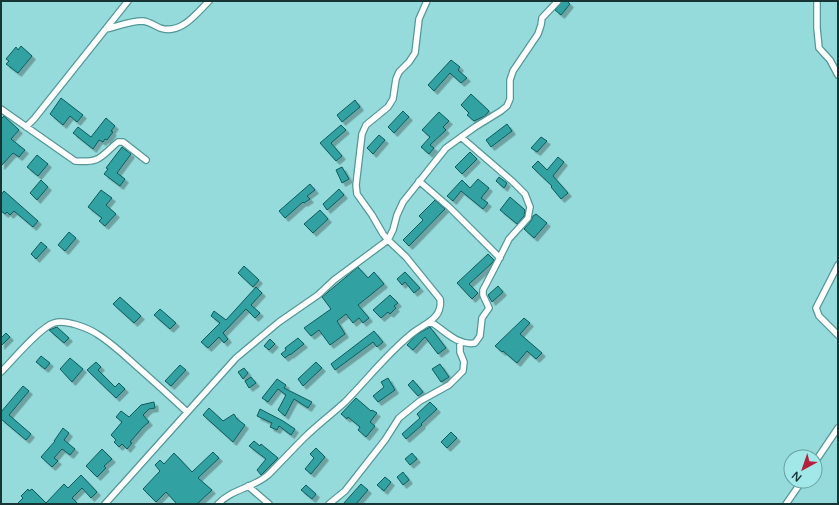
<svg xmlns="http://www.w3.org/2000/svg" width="839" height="505" font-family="'Varela Round',sans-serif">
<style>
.building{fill:#32a1a2;stroke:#0d5b5c;filter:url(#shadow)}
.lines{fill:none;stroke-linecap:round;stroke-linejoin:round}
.street-casing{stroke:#549898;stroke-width:8}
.street{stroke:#fff;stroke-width:5.5}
</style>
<defs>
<filter id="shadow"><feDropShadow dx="3.5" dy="3.5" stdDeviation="0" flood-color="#0004"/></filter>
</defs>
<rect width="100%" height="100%" fill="#96dbdb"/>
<path class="building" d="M562 1H567L570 4 561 15 555 10Z
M21 46 32 56 18 73 6 64 9 61 6 59 16 47 18 50Z
M451 60 460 67 458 70 467 78 461 83 450 73 434 91 428 85Z
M471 94 489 111 485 116 474 121 467 115 469 113 461 105Z
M61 98 83 115 77 122 70 116 63 125 50 114Z
M355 100 360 107 342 122 337 115Z
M403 111 409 117 394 133 388 127Z
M439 112 449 121 443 127 446 130 430 145 434 148 429 154 421 147 430 137 422 130Z
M4 116 19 130 11 139 25 150 19 157 13 153 1 166V119Z
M106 118 115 126 111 131 113 132 107 140 105 139 103 142 99 140 93 149 73 133 78 127 91 137Z
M507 124 512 131 491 147 486 140Z
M341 125 346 130 331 143 342 156 336 161 320 143Z
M379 135 385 140 373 154 367 148Z
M541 137 547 141 537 152 531 148Z
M122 147 131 154 117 173 125 179 120 186 104 174 108 169 106 168Z
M470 152 477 159 462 174 455 167Z
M37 155 48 164 38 176 27 167Z
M558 157 564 162 553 176 568 193 561 199 551 187 552 186 532 167 538 161 547 170Z
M342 167 349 179 342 183 336 170Z
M499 177 507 183 504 188 496 181Z
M478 179 489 188 481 198 488 203 483 209 461 191 453 201 447 196 462 180 470 188Z
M41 180 48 187 37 200 30 193Z
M310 184 315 190 307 196 310 199 304 203 303 202 285 218 279 211Z
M339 189 344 195 327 210 323 204Z
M101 190 112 198 106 205 116 214 105 226 99 221 102 218 88 207Z
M4 191 38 221 33 227 14 211 10 215 7 212 5 214 1 211V195Z
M510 197 525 210 524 216 517 224 500 210Z
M435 200 445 209 409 246 403 240 423 220 419 216Z
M320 210 328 219 313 233 304 224Z
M536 214 547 223 534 238 524 229 531 221 533 216Z
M69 232 76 238 65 251 58 245Z
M41 242 47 247 36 259 31 254Z
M488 254 494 260 492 263 469 284 478 293 472 299 457 283Z
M244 266 259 280 253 287 238 273Z
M358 267 368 278 374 272 384 284 358 305 369 318 363 323 359 318 353 323 346 314 337 321 345 334 330 345 319 330 311 336 304 328 331 309 322 297Z
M405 272 420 288 414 293 405 282 402 285 397 279Z
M498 286 503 292 492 302 488 295Z
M256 287 262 293 251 305 260 313 255 318 246 309 223 333 228 339 224 343 219 337 208 348 201 342 220 323 211 316 214 311 226 320Z
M390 295 398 303 394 306 396 308 390 314 388 312 381 318 373 310Z
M120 297 141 316 134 323 113 304Z
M160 309 176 323 170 329 154 315Z
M524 318 530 323 520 334 542 353 536 359 527 351 517 363 503 351 502 352 495 346Z
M57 327 69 338 64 343 49 330Z
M430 327 446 348 438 354 425 337 413 350 407 345 416 335Z
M374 331 383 342 377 347 373 342 335 370 331 364Z
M6 333 10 337 1 346V338Z
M298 338 304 344 290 355V354L285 358 281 354 286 350 285 348Z
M270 339 275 344 269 350 264 346Z
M41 356 50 363 45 369 36 362Z
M70 358 83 369 72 382 60 369Z
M96 362 101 367 98 370 115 387 119 383 125 389 116 398 87 370Z
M316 362 322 368 303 386 298 379Z
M440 364 449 377 441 382 432 369Z
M180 365 186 370 171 386 165 381Z
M244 368 248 373 243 379 238 372Z
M251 377 256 383 249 388 245 381Z
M388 378 395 390 378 402 373 396 384 387 381 382Z
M277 379 286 385 284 388 312 402 308 408 294 399 285 416 278 410 286 395 278 389 268 402 262 398Z
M413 380 423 392 418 396 408 385Z
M23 386 29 391 9 415 31 434 26 440 1 419V412Z
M356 398 371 411 372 410 377 413 370 422 375 426 366 437 358 430 360 427 348 417 347 419 341 414Z
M154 402 155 408 149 409 143 415 149 422 143 427 130 442 132 443 127 449 122 444 119 447 114 442 116 440 111 435 122 422 116 417 121 411 129 417 141 405Z
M430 402 437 409 421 424 422 425 406 439 402 434 420 418 417 414Z
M209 408 223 421 234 414 237 419 245 425 233 442 203 415Z
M260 409 283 421 295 429 291 435 279 426 277 430 270 427 272 423 257 416Z
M63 428 69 433 64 440 75 449 70 455 62 449 54 458 58 461 52 467 41 457 55 441H54Z
M451 432 457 438 447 448 441 442Z
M254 441 260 446 261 444 278 458 261 475 257 470 266 459 249 446Z
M316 448 325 457 311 474 305 469 314 458 310 454Z
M102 449 112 459 104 466 106 468 97 477 86 466Z
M213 452 219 458 198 478 212 490 197 504H177L166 492 156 502 143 489 160 471 155 465 160 460 164 464 174 453 192 472Z
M412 453 417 459 410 465 405 459Z
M403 472 409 480 403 485 397 477Z
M81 475 97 492 91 498 82 488 72 498 78 504H17L23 498 21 496 28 489 29 491 32 489 46 503 64 484 68 488Z
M385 477 391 482 384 491 377 485Z
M361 484 368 490 356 504H343Z
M306 485 316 494 312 499 301 490Z"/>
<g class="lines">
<defs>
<path id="street" d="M817 1V28L819 48 830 60 838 75
M106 29C118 26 131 21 143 21 150 22 155 26 160 28 181 35 196 14 209 1
M1 109 75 161C101 163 100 157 118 142H123L146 160
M26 127 34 119 128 1
M419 181 449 207 500 258
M838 265 816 308 819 316 838 335
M429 322 434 324C447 333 459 346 475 343L480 336 482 318 489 308 483 295V290L494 269 509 239 528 218 530 207 525 194 512 181 461 137
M1 372C12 361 40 327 54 323 65 319 88 328 97 334 110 342 122 353 133 363 151 379 169 395 187 412
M815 462 838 428
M248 486 269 504
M105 504 236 358 279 322 318 295 334 280 388 240 393 230 397 215 403 202 446 148 475 127 501 111 507 106 510 99V80L513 71 538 34 541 25 542 18 558 1
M218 504C232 489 253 488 268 475 280 463 292 450 304 438 317 425 332 414 345 402 368 379 388 352 414 332 426 323 443 318 440 299L406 257 388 240 383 234 372 215 357 194 356 185 362 134 366 125 388 107 393 99 396 79 399 72 409 62 415 53 419 19 427 1
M329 504 345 491 385 440 399 418 420 401 449 385 463 371 464 362 460 352V342
M786 504 802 481"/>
</defs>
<use href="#street" class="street-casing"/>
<use href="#street" class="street"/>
</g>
<rect width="839" height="505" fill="none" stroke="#183535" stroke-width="4"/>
<g transform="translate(803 469) rotate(220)"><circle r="19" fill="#a3e8e8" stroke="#6ba0a0"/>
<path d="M0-3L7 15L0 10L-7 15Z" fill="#b42140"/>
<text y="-6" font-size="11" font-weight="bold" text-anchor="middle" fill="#183535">N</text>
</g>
</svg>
